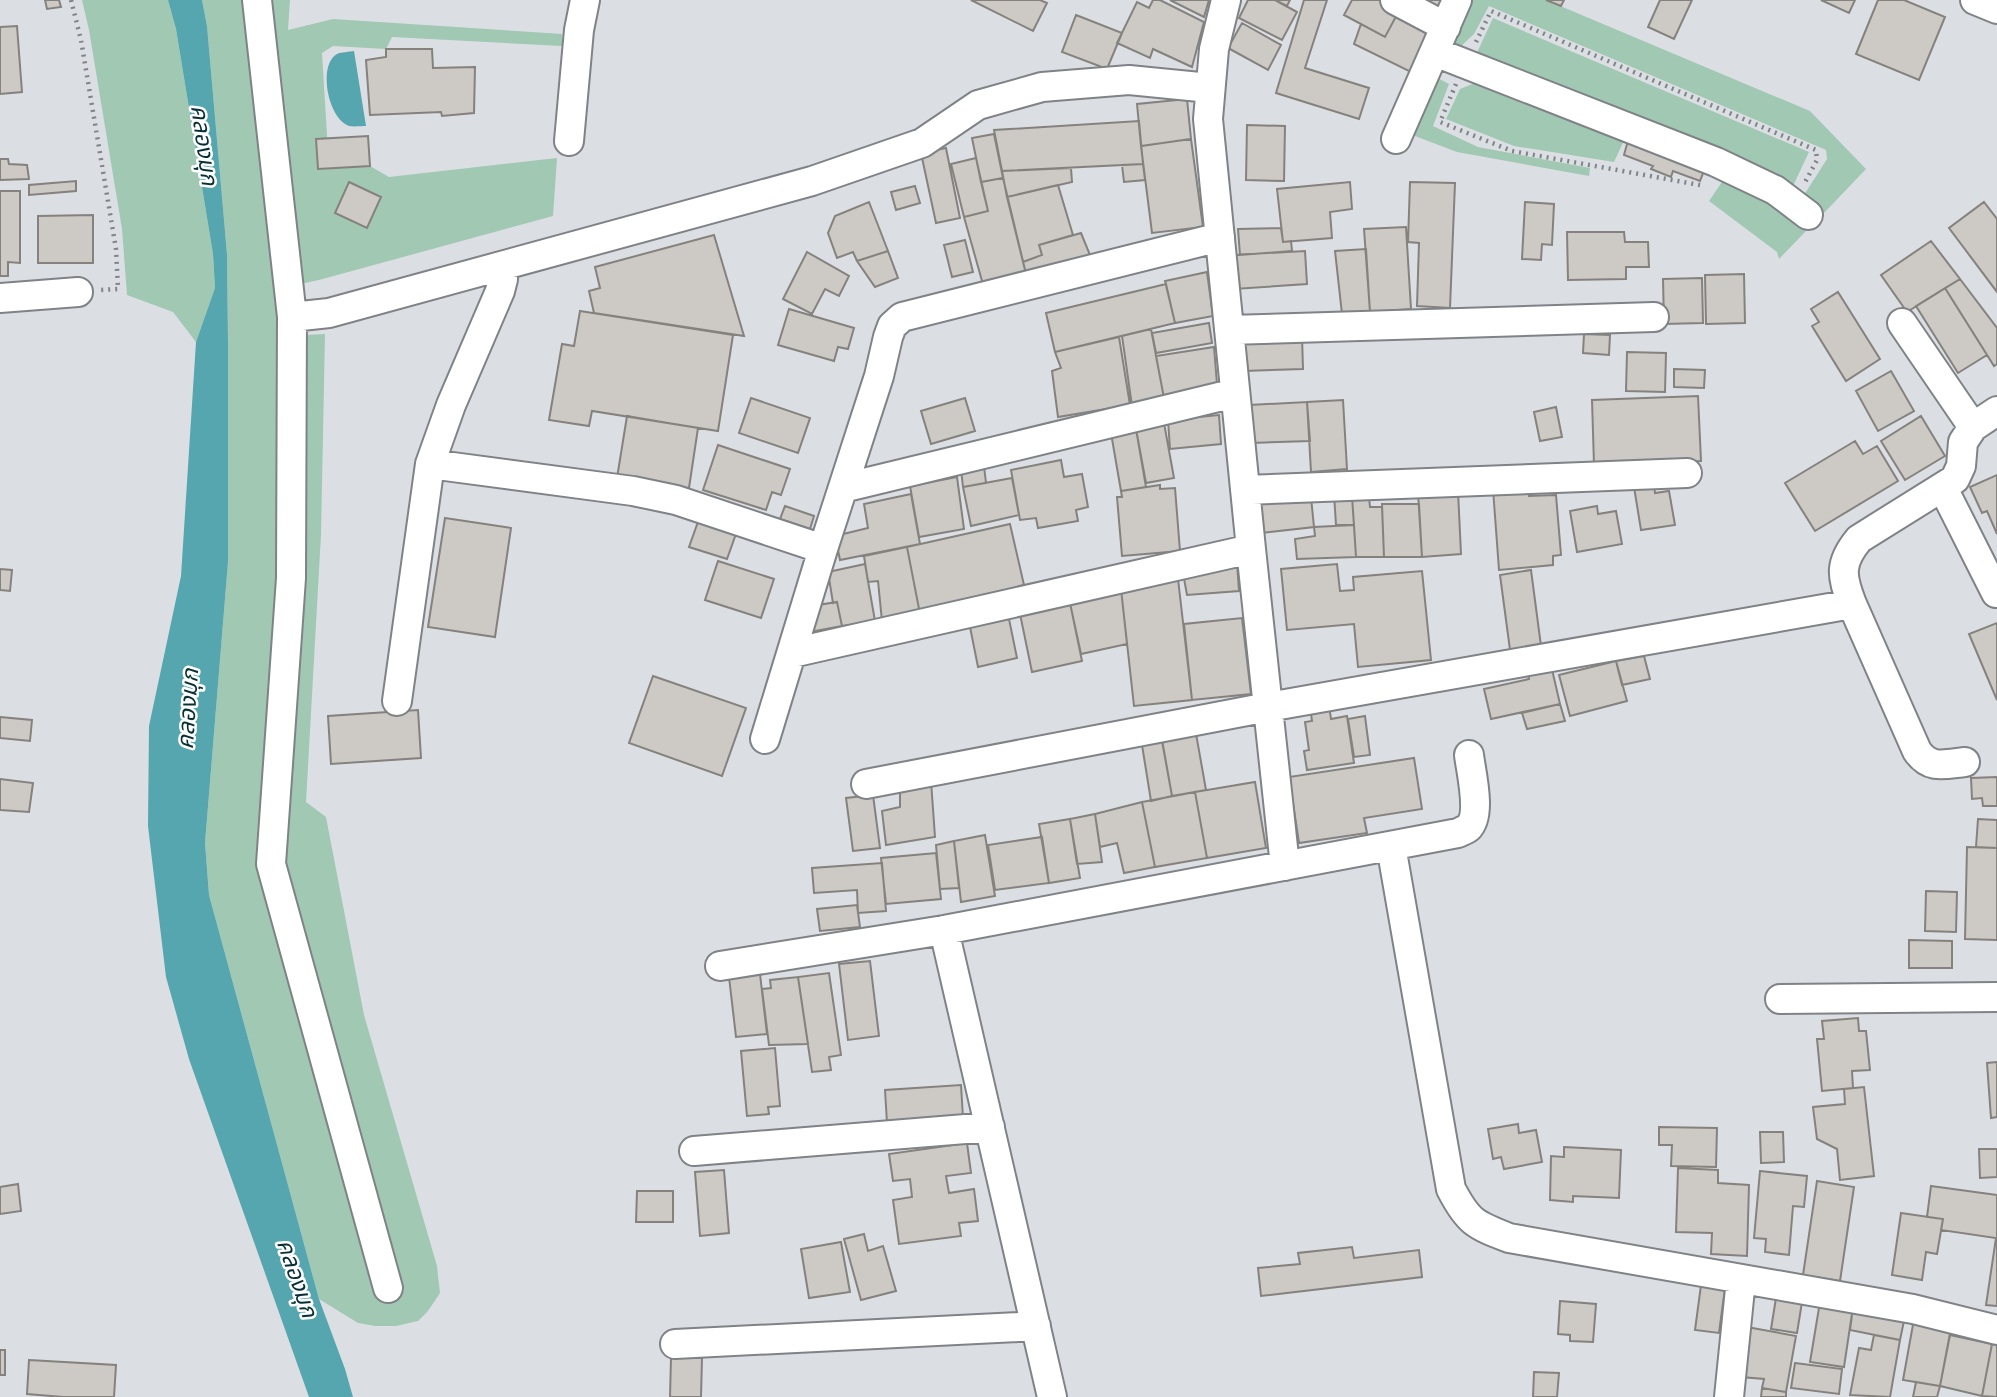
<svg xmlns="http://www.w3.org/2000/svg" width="1997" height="1397" font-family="'PT Sans','Noto Sans Thai',sans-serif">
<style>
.green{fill:#a1c8b3}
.water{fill:#55a6ae}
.building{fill:#cdcac5;stroke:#85827e;stroke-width:2}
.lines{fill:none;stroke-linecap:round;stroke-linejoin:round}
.minor-casing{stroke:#7f8286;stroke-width:32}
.path{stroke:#818487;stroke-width:4.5;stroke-dasharray:2 5;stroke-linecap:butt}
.minor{stroke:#fff;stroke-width:28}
.labels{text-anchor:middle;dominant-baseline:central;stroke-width:5;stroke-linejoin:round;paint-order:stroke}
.water-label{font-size:23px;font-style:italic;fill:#073034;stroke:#fff}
</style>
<rect width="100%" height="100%" fill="#dbdfe4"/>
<path class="green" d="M82 0H168L176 29 213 254 215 288 196 342 173 312 127 295 122 229 89 30Z
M202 0H290L288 30 333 19 562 34V46L392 37 386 49 333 46 322 53 329 168 370 166 389 177 557 158 553 216 319 280 281 288 279 577 257 864 378 1299 404 1292 282 865 306 335 325 334 321 535 306 802 326 817 364 1015 437 1266 440 1293 428 1311 418 1321 396 1326H375L358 1323 319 1299 209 895 205 843 228 562V343L227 254 207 26Z
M1464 0H1546L1810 111 1866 169 1824 213 1804 195 1827 159 1826 150 1489 6 1474 34 1457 50 1445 45Z
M1493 18 1809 152 1793 186 1475 57Z
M1432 75 1449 84 1433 126 1478 147 1590 168 1589 176 1457 152 1407 133Z
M1480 81 1626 136 1614 162 1514 146 1446 119 1460 89Z
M1726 176 1777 203 1808 229 1779 259 1777 252 1709 201Z"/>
<path class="water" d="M168 0H202L207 26 227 254 228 343V562L205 843 209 895 319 1299 345 1369 353 1397H309L189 1059 166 977 148 826 149 726 181 576 196 342 215 288 213 254 176 29Z
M354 51 366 126C361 126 354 127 349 126 327 118 318 64 337 54 341 52 350 52 354 51Z"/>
<path class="building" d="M45 0H59L61 7 47 9Z
M971 0H1040L1047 3 1033 31Z
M1153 0H1160L1204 22 1192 67 1153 49 1150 58 1117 43 1137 2 1149 8Z
M1170 0H1209L1204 17Z
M1248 0H1275L1297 12 1282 40 1239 18Z
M1275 0H1290L1287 6Z
M1304 0H1327L1305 68 1369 88 1359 119 1276 93Z
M1352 0H1383L1400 9 1385 37 1344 15Z
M1413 0H1446L1439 14Z
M1546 0H1564L1561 6Z
M1660 0H1692L1674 39 1648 27Z
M1821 0H1855L1849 13Z
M1878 0H1904L1945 17 1919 80 1856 54Z
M1400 9 1437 27 1415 74 1354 44 1361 24 1385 37Z
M1076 15 1122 33 1107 69 1062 52Z
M1242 23 1281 45 1268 70 1228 48Z
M17 26 22 92 0 94V27Z
M386 49H432L433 68 475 67 474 113 442 116 441 112 370 115 366 60 386 57Z
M1187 99 1191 139 1141 146 1137 104Z
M1139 121 1143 164 1002 171 994 130Z
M1247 125 1285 126 1284 181 1246 180Z
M994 134 1003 178 981 182 972 138Z
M368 136 370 166 318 169 316 139Z
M1629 137 1705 168 1700 181 1673 171 1671 177 1651 169 1653 166 1624 155Z
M1191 139 1203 227 1152 233 1141 146Z
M946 148 960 218 936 223 921 153Z
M976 158 988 211 964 217 951 164Z
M0 159H8L9 164 27 165 29 179 0 180Z
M1143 164 1145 180 1124 182 1122 165Z
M1071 168 1072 182 1007 197 1002 171Z
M1003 178 1027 278 984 288 964 217 988 211 981 182Z
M76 181V191L29 195V185Z
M349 182 381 197 367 228 335 213Z
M1350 182 1352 209 1330 212 1332 238 1283 242 1277 189Z
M1410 182 1455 183 1450 308 1417 306 1419 243 1408 242Z
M1058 185 1073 235 1039 245 1042 255 1023 262 1007 197Z
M915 186 920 203 896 210 891 192Z
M0 191H20V263L8 262V276H0Z
M869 202 888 251 857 261 853 252 837 258 828 233 835 216Z
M1525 202 1554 204 1552 245 1542 244 1541 260 1522 259Z
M1984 202 1997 219V292L1949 228Z
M93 215V263H38V216Z
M1406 227 1411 309 1370 312 1364 229Z
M1281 228 1283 242 1291 241 1292 251 1240 255 1238 229Z
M1567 232H1624L1625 242H1648L1649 267H1626V279L1568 280Z
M1081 233 1092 260 1027 278 1023 262 1042 255 1039 245Z
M714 235 744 336 594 313 589 291 600 288 595 267Z
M965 240 973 272 952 277 944 245Z
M1931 241 1960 279 1907 312 1881 275Z
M1366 249 1370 312 1342 314 1335 251Z
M888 251 898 278 875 287 857 261Z
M1305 251 1307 284 1234 289 1231 255Z
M807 252 849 276 839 296 825 289 812 314 783 299Z
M1207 272 1213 316 1175 323 1165 281Z
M1744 274 1745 323 1706 324 1705 275Z
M1702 278 1703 323 1664 324 1663 279Z
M1960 279 1997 328V364L1994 366 1945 288Z
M1166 284 1175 323 1055 352 1046 313Z
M1945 288 1987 355 1958 373 1916 306Z
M1838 292 1880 359 1846 381 1812 326 1819 322 1811 309Z
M789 309 854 328 848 349 838 347 834 361 778 345Z
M580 311 733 335 718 431 592 411 589 426 549 420 562 344 574 346Z
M1209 323 1212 343 1156 353 1152 333Z
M1151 329 1164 398 1132 406 1122 336Z
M1584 334 1610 335 1609 355 1583 353Z
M1302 336 1303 369 1244 371 1243 338Z
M1119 337 1130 405 1058 417 1052 371 1061 368 1055 352Z
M1214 347 1217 384 1164 398 1156 356Z
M1627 352 1666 353 1665 392 1626 391Z
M1674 369 1705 370 1704 388 1674 387Z
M1891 371 1914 411 1878 431 1856 391Z
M1698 396 1701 461 1594 465 1592 400Z
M751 398 810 418 798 453 739 433Z
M965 398 975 431 931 444 921 411Z
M1343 400 1347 469 1311 472 1307 402Z
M1307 402 1310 441 1251 443 1249 405Z
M1556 407 1562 437 1540 441 1534 412Z
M1219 415 1221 444 1170 449 1168 420Z
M627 416 698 428 689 488 617 478Z
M1921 416 1945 456 1905 480 1881 441Z
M1164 423 1174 478 1146 483 1136 429Z
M1136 429 1146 487 1121 491 1111 433Z
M1855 441 1863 454 1877 446 1898 481 1815 531 1785 483Z
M718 445 790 469 781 495 772 492 766 510 703 490Z
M1061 460 1064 477 1082 474 1088 507 1076 510 1078 521 1038 528 1036 518 1020 520 1011 470Z
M984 466 986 483 963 487 961 469Z
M1997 475V534L1987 511 1982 513 1970 487Z
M957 477 964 529 919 537 910 486Z
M1012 478 1019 515 971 526 963 487Z
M1654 484 1655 493 1669 491 1675 525 1641 530 1634 487Z
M1160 485V489L1175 488 1180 551 1122 556 1117 497H1122L1121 491Z
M1529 486V496L1556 495 1561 555 1553 556V565L1499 570 1493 489Z
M1458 491 1461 554 1422 557 1418 493Z
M911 494 920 544 840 560 835 536 868 528 864 504Z
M1334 494 1352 496 1354 525H1336Z
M1352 496 1369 497 1370 507H1382L1384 557H1356Z
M1311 497 1314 527 1262 533 1258 502Z
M1382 504H1419L1422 557H1384Z
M785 506 814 516 810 529 780 519Z
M1597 506 1598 514 1616 511 1622 544 1577 552 1570 511Z
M445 518 511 528 495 637 428 627Z
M699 519 737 531 727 559 689 547Z
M1010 524 1024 585 920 614 907 547Z
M1354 525 1356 557 1297 559 1295 539 1315 536 1314 527Z
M907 547 920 614 882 621 878 581 868 582 864 556Z
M718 561 774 579 761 618 705 600Z
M1237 563 1239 591 1187 595 1183 573Z
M865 564 875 621 842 626 837 602 833 603 828 572Z
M1337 564 1340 591 1354 590 1353 577 1422 571 1431 660 1358 667 1354 624 1287 630 1281 569Z
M0 569 12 570 10 591 0 590Z
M1531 570 1541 646 1510 650 1500 575Z
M1178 579 1192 700 1134 706 1121 589Z
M1121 589 1127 644 1081 654 1070 603Z
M837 602 842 626 810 632 818 605Z
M1070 603 1082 661 1032 672 1020 614Z
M1242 618 1251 694 1192 700 1184 624Z
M1009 619 1017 658 978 667 970 627Z
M1997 623V700L1969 634Z
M1644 656 1650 679 1622 685 1616 661Z
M1616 661 1627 701 1570 716 1559 675Z
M1551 665 1560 704 1491 719 1484 689 1529 679 1527 670Z
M653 676 746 708 722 776 629 743Z
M1560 704 1565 721 1527 729 1522 713Z
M1329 705 1331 719 1347 716 1354 763 1307 770 1304 751 1309 750 1305 722 1312 721 1310 707Z
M418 710 421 758 331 764 328 716Z
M1365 716 1370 755 1354 757 1348 719Z
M0 717 32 720 30 741 0 738Z
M1195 728 1206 790 1172 796 1161 734Z
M1162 741 1172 796 1151 801 1142 745Z
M1414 758 1422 809 1364 818 1367 833 1299 843 1289 777Z
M1997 777V806H1983L1982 798 1972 799 1971 778Z
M0 779 33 783 29 812 0 810Z
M931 781 935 837 886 845 882 811 900 807V786Z
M1255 782 1266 848 1207 858 1195 792Z
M1195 792 1207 858 1155 867 1142 802Z
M873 795 880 848 853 851 846 798Z
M1142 802 1155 867 1124 873 1117 843 1100 847 1095 814Z
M1095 814 1102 862 1077 864 1070 819Z
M1070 819 1080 878 1049 883 1039 824Z
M1978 819 1997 820V848L1976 847Z
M985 835 995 896 961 902 954 841Z
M1042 837 1049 883 995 890 988 845Z
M954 841 959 888 940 889 936 845Z
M1967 847 1997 848V940L1965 939Z
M936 853 941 899 886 904 881 858Z
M882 863 886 911 858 913 857 890 814 893 812 868Z
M1926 891 1957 892 1956 932 1925 931Z
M857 905 860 927 820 931 817 909Z
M1909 940 1952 941V968H1909Z
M870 961 879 1036 848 1040 839 964Z
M829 973 841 1055 829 1057 831 1070 812 1072 798 977Z
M760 974 767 1034 736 1037 729 977Z
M798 977 808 1044 769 1045 762 989 771 988 770 980Z
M1858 1018 1859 1031H1866L1870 1070 1852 1071 1853 1088 1822 1091 1817 1039H1824L1822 1021Z
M775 1048 780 1106 768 1107 769 1114 747 1116 741 1051Z
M1997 1062V1117L1991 1118 1987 1063Z
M961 1085 963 1118 887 1123 885 1090Z
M1864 1087 1874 1176 1840 1180 1837 1149 1817 1139 1813 1107 1845 1104 1844 1089Z
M1518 1124 1519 1133 1536 1130 1542 1162 1504 1169 1501 1157 1493 1159 1488 1129Z
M1659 1127 1717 1128 1716 1167 1671 1166 1672 1145H1659Z
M1760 1132H1783L1784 1162 1761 1163Z
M967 1143 971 1173 946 1176 949 1193 974 1189 978 1221 959 1223 961 1236 899 1244 893 1200 912 1197 910 1179 893 1181 889 1154Z
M1564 1147 1621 1150 1619 1198 1573 1196V1202L1550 1200 1551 1156 1564 1157Z
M1979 1149H1997V1177L1980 1178Z
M1678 1168 1718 1170V1183L1749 1185 1747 1256 1711 1254 1712 1233 1676 1232Z
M724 1170 729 1233 700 1236 695 1172Z
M1760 1171 1807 1176 1804 1207 1793 1206 1789 1255 1765 1252 1766 1239 1754 1238Z
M1817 1181 1854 1187 1840 1281 1803 1275Z
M18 1184 21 1211 0 1214V1187Z
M1931 1186 1997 1195V1306L1986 1305 1996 1238 1941 1230 1943 1219 1927 1217Z
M637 1191H673V1222H636Z
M1901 1213 1943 1219 1937 1254 1926 1252 1922 1280 1892 1275Z
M864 1234 868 1251 883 1246 896 1291 861 1300 844 1239Z
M841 1242 850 1292 809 1298 801 1249Z
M1352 1247 1354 1258 1419 1250 1422 1277 1261 1296 1258 1268 1300 1264 1298 1253Z
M1701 1285 1725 1288 1719 1333 1695 1330Z
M1776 1298 1802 1302 1797 1333 1771 1329Z
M1560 1301 1596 1304 1593 1342 1570 1341V1335L1558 1334Z
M1820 1302 1853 1307 1844 1367 1810 1362Z
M1853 1307 1905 1316 1900 1340 1850 1330Z
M1914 1319 1951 1328 1940 1386 1903 1380Z
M1747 1327 1796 1336 1786 1392 1762 1388 1764 1379 1741 1377Z
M1874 1335 1900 1340 1890 1397 1850 1395 1859 1348 1871 1350Z
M1950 1335 1992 1344 1982 1396 1940 1386Z
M1992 1344 1997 1345V1397L1982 1396Z
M0 1350H5V1375H0Z
M671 1358H702L701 1397H670Z
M29 1360 116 1365 114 1397H63L27 1394Z
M1795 1363 1842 1369 1839 1394 1791 1388Z
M1534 1372 1559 1373 1557 1397H1533Z
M1916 1382 1940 1386 1937 1397H1913Z
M1762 1388 1786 1392V1397H1761Z"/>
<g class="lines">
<defs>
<path id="minor" d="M257 0 292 317 291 578 271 864 388 1288
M1226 0 1214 49 1208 119 1251 549 1285 866
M1395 0 1446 27
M1975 0 1997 9
M1435 52 1716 162 1775 190 1808 215
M1396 139 1457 0
M569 141 579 30 585 0
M0 298 78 292
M292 317 329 313 812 181 922 143 978 105 1042 87 1129 80 1210 88
M1902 323 1973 427
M1229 330 1654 317
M430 464 633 491 676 500 823 549
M843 488 1235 393
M1943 488 1996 593
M1245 490 1687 473
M792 653 1251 549
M397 701 430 464 451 405 500 291 503 279V266
M765 739 823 549 879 376 888 337 892 326 902 317 1220 237
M1965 762C1945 764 1930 770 1917 751L1852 604C1841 576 1839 563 1859 539L1955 479 1961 466 1963 442 1973 427 1997 411
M866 784 1268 707 1852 604
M1391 846 1451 1189C1468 1222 1475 1225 1509 1238L1913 1309 1997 1330
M944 930 1052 1397
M720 966 944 930 1458 833C1460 832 1467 829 1468 828 1482 815 1471 772 1469 755
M1780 999 1997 997
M694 1151 990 1127
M675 1344 1036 1326
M1729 1397 1741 1279"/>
</defs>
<use href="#minor" class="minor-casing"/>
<path class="path" d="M71 0 81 40 116 249 118 289 100 290
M1476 42 1491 11 1816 150 1817 160 1804 184
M1456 84 1440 122 1512 151 1700 185"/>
<use href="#minor" class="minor"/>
</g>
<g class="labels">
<g class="water-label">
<text transform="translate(205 145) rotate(82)">คลองมุก</text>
<text transform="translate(187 709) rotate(-86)">คลองมุก</text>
<text transform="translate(298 1278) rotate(71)">คลองมุก</text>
</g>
</g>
</svg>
